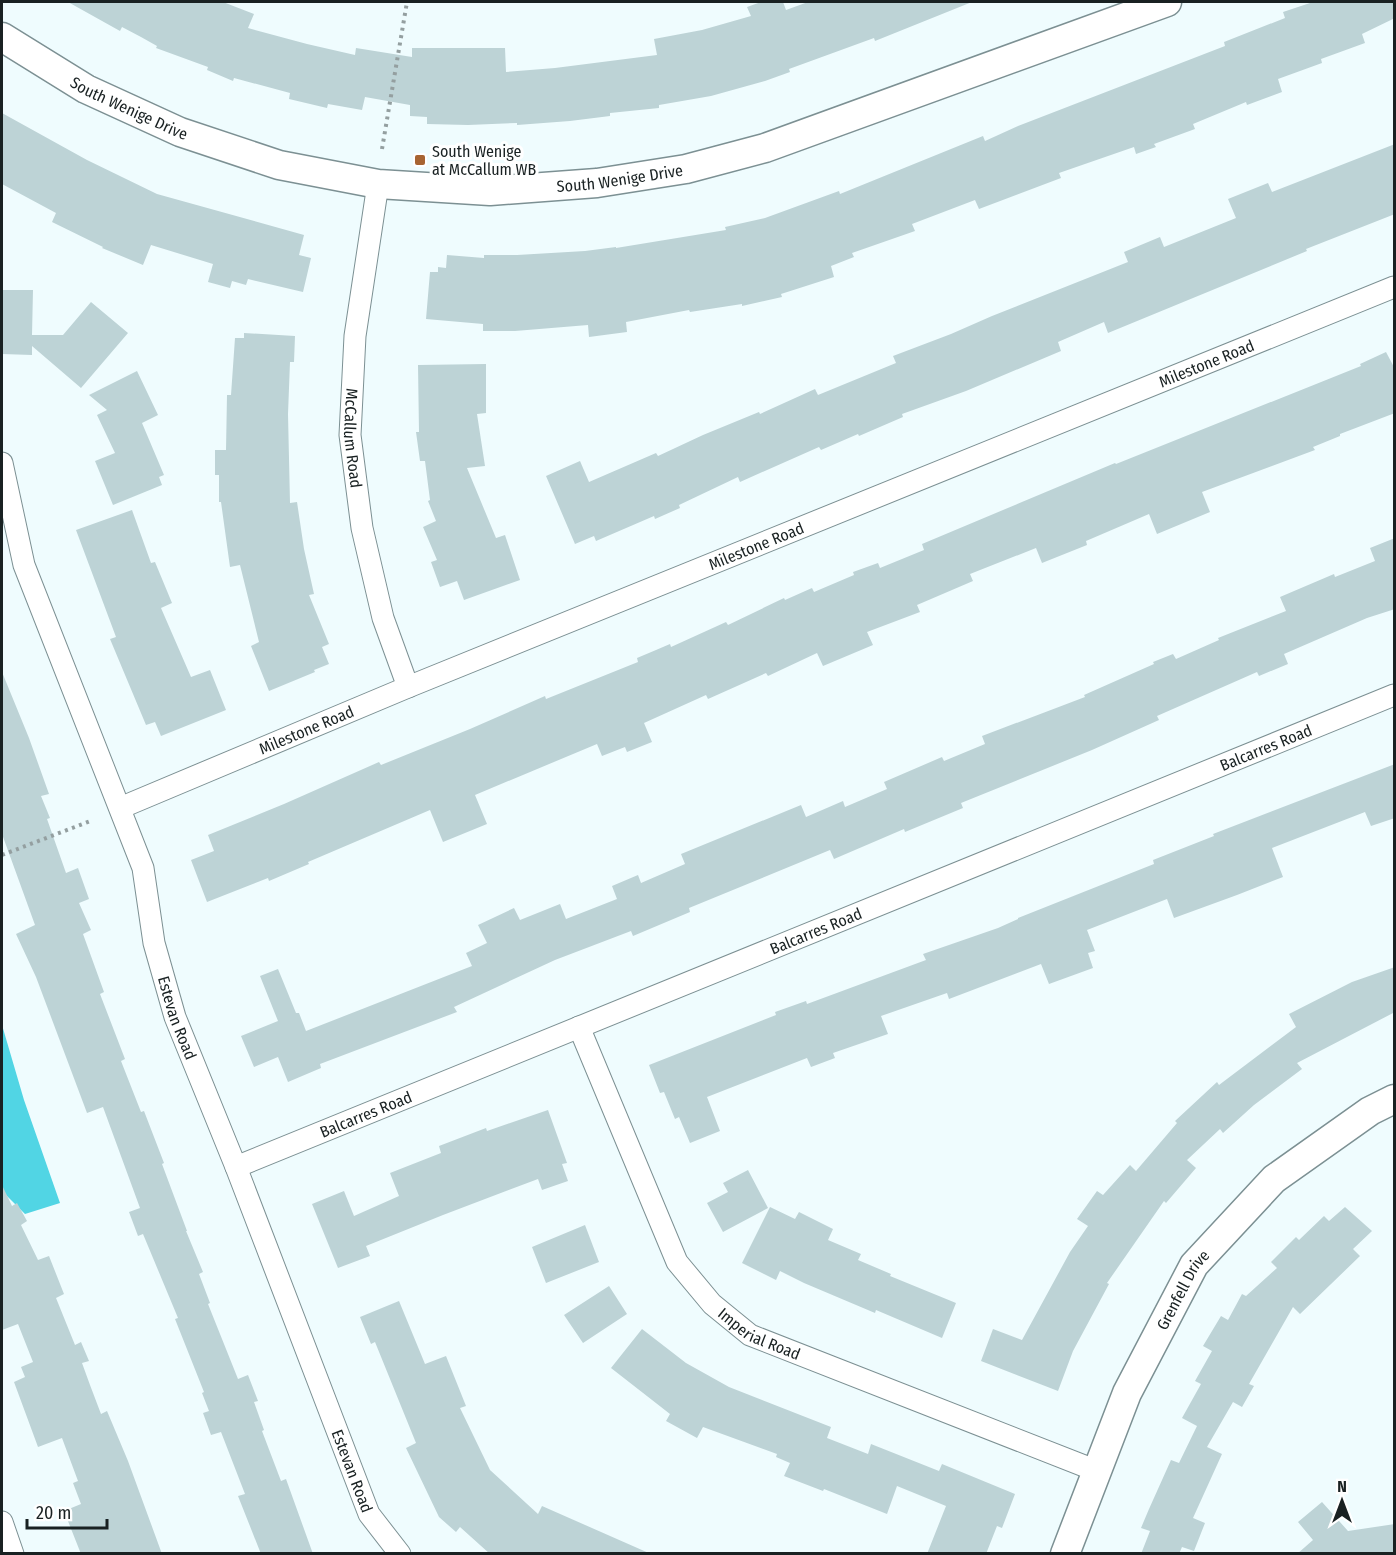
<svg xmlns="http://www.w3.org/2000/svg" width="1396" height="1555" font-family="'Fira Sans Condensed',sans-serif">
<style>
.forest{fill:#51d5e4}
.building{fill:#bdd3d6}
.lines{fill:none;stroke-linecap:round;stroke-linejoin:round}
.street-casing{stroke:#7c9093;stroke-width:23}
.secondary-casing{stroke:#7c9093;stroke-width:31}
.path{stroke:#949fa0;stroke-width:4;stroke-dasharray:3 4.5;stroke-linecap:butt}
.street{stroke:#fff;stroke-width:21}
.secondary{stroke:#fff;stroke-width:28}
.poi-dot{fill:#a76432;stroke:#fff;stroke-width:2}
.labels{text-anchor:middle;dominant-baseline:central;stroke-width:6;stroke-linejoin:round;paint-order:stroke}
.street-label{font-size:16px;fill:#192122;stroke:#fff}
.poi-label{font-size:16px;fill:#192122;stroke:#fff;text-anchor:start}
</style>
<rect width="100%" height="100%" fill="#effcfe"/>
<path class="forest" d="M2 1025 24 1100 60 1203 25 1214 2 1191Z"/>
<path class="building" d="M68 2H223L254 14 248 28 307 44 355 55 356 48 412 57V48H505L506 72 555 68 657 55 654 39 702 30 751 16 747 7 761 2H783L786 10 808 2H972L875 41 874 38 789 69 790 72 765 81 711 96 659 105V108L610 113V116L570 121 517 125V123L468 125 427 124V117L410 116V105L365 97 362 110 328 104 327 108 289 99 290 93 234 78 233 81 207 70 208 67 156 48 157 46 141 37 122 27 120 31Z
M1313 2H1395V18L1362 34 1365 43 1321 59 1322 63 1278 79 1282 92 1247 105 1246 102 1193 124 1195 129 1154 144 1156 147 1136 154 1134 147 1059 173 1061 178 979 209 975 200 912 224 915 231 852 253 854 257 831 266 834 277 781 294 782 297 742 306V304L690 312 689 310 626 322 627 332 589 337 588 325 515 331H483V324L426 319 430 272H438V267L446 268 447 255 484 258V255H517L585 251 616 247V248L726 230 725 227 765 218 839 191 840 194 983 136 985 141 1018 126 1225 46 1224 42 1285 18 1283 12Z
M2 113 87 160 157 194 304 235 299 255 311 258 303 292 248 279 246 285 232 281 230 288 208 282 213 264 151 245 143 265 102 248 103 247 52 222 56 213 2 184Z
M1395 144V214L1306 249 1307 251 1108 333 1104 322 1058 342 1061 351 966 391 902 414 903 417 859 436 858 434 821 450 819 447 740 482 738 477 679 505 680 508 655 519 654 516 596 541 594 536 575 544 546 476 580 461 589 482 656 453 658 456 703 435 759 412 760 414 815 389 818 395 896 363 893 356 951 334 992 316 1128 262 1124 252 1160 237 1164 247 1236 218 1228 199 1268 183 1272 192Z
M2 290H33L32 335H63L91 302 128 333 81 388 32 346V355L2 354Z
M244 333 295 336 294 362H290L288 414 290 503 297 502 304 549 314 594 309 595 329 644 322 647 329 664 314 670 315 672 269 691 251 646 259 642 240 565 230 567 221 502H219V475H215V450H226L227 395H231L235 338H244Z
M1386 352 1395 369V413L1340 434V436L1313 447 1315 450 1202 492 1210 512 1157 534 1149 514 1086 541 1087 545 1042 563 1036 548 970 574 973 581 917 605 920 612 867 632 873 645 823 666 817 653 768 676 766 673 708 699 706 695 644 723 652 742 627 752 625 747 602 756 597 744 475 795 487 824 443 842 430 810 308 862 309 864 269 881 268 878 207 902 191 860 214 851 208 835 284 804 379 762 381 765 470 729 545 696 546 699 638 662 637 658 656 650 670 644 671 647 726 622 728 625 784 598 785 600 812 588 814 592 854 575 853 572 878 563 880 568 924 550 922 544 1115 463 1116 464 1361 366 1360 364Z
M486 364V413L477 414 485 466 467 468 496 538 505 535 520 580 464 600 457 581 440 587 431 562 437 560 423 527 436 521 428 501 430 500 425 461H420L416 432H419L418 365Z
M137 371 158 415 142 423 164 475 159 477 162 485 113 505 95 461 115 453 97 415 107 410 89 395Z
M132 510 151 563 155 562 172 603 161 608 191 677 210 670 226 710 161 736 155 722 146 725 110 639 116 637 76 530Z
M1395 538V609L1367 618 1284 654 1288 664 1259 676 1257 672 1157 716 1159 720 1092 750 961 803 963 808 905 832 904 829 834 859 830 850 689 908 690 912 633 936 631 931 555 960 454 1007 457 1012 320 1064 321 1068 288 1082 278 1057 254 1067 241 1036 278 1021 260 976 278 969 296 1013H299L306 1031 472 966 466 953 487 943 478 925 514 908 520 920 560 904 566 919 617 899 612 886 638 875 641 883 685 864 681 854 801 805 806 817 843 801 845 807 887 789 884 782 942 757 944 761 985 744 982 736 1085 697 1084 695 1154 664 1153 662 1173 654 1176 659 1219 640 1218 638 1286 611 1280 597 1334 574 1335 577 1375 561 1370 548Z
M2 672 29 738 49 794 41 796 50 818 47 819 66 873 78 868 89 899 79 903 91 930 83 934 104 992 100 994 125 1059 121 1061 141 1112 144 1111 164 1163 162 1164 187 1231H186L203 1272 199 1274 210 1303 208 1304 238 1379 248 1375 258 1401 254 1402 264 1430 262 1431 281 1481 286 1479 313 1554H261L238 1496 245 1494 221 1432 211 1435 203 1413 209 1411 202 1393 204 1392 175 1319 178 1318 143 1234 138 1236 129 1212 140 1208 103 1107 87 1113 36 977 16 934 35 925 2 834Z
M1395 764V818L1371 826 1365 812 1272 848 1283 877 1237 895 1174 918 1167 899 1087 930 1095 951 1088 953 1093 968 1049 984 1041 964 949 999 947 993 881 1016 888 1034 833 1053 835 1058 811 1067 807 1058 707 1097 720 1131 690 1143 679 1117 675 1119 664 1092 660 1093 649 1065 776 1015 775 1012 806 1001 807 1004 926 960 923 954 998 928 1018 919V918L1154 864 1153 860 1214 836 1213 834Z
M1395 967V1012L1297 1063 1302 1069 1254 1105 1223 1133 1220 1129 1187 1160 1196 1168 1166 1203 1164 1201 1107 1283 1109 1284 1073 1351 1058 1391 981 1361 993 1329 1022 1340 1070 1252 1088 1226 1077 1219 1097 1191 1103 1195 1130 1165 1136 1171 1177 1123 1175 1121 1217 1082 1219 1085 1296 1027 1289 1014 1352 982Z
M548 1110 567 1163 562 1164 568 1181 542 1190 538 1179 443 1215 366 1246 370 1256 338 1268 312 1204 344 1191 354 1216 399 1196 390 1173 441 1153 439 1146 486 1128 487 1131Z
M748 1170 768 1208 723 1232 707 1203 728 1192 723 1183Z
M2 1185 12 1206 17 1203 27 1221 21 1225 38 1260 49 1256 64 1294 56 1298 75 1345 81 1342 89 1361 82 1363 90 1385 101 1414 107 1411 128 1461 162 1554H81L64 1511 81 1504 73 1483 78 1481 62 1438 38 1447 14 1382 25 1377 21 1367 33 1362 18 1324 2 1330Z
M770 1207 795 1219 799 1212 833 1229 828 1240 861 1254 858 1260 891 1274 890 1276 956 1303 942 1338 876 1310 875 1313 804 1283 780 1271 776 1280 742 1263Z
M1345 1207 1372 1231 1353 1249 1360 1256 1300 1314 1293 1307 1249 1384 1254 1386 1242 1407 1233 1402 1207 1447 1222 1454 1193 1518 1205 1523 1194 1551 1182 1547 1179 1554H1141L1150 1531 1141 1528 1149 1509 1171 1460 1179 1463 1197 1426 1182 1418 1201 1384 1195 1381 1212 1351 1203 1346 1221 1316 1228 1320 1242 1294 1246 1296 1277 1268 1271 1262 1296 1237 1299 1240 1324 1216 1329 1221Z
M585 1225 599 1262 546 1283 532 1247Z
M609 1286 627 1314 583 1343 564 1315Z
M399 1301 425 1364 446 1356 466 1406 460 1408 490 1470 538 1514 542 1506 651 1554H490L460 1527 456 1532 439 1517 406 1448 416 1443 375 1342 371 1344 360 1317Z
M642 1329 686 1363 729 1387 831 1427 827 1438 868 1454 871 1444 939 1471 942 1464 1015 1494 1002 1528 997 1526 986 1554H927L946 1506 897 1486 887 1514 824 1489 823 1491 784 1476 790 1463 776 1457 777 1454 703 1427 697 1438 666 1421 670 1414 611 1368Z
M1322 1502 1348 1531 1395 1524V1554H1297L1313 1540 1298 1522Z"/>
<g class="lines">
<defs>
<g id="street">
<path id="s1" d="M378 184 355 336 350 435 362 528 383 618 408 687"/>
<path id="s2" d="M2 463 24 565 143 868 154 943 175 1017 236 1167 369 1514 400 1554"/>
<path id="s3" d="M120 808 408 687 1394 287"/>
<path id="s4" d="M579 1027 677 1262 712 1304 750 1335 1097 1471"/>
<path id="s5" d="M236 1167 1394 695"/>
<path d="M2 1522 13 1554"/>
</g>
<g id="secondary">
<path id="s6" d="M2 37 86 89 180 132 279 165 378 184 490 191 597 183 686 169 765 148 1167 2"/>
<path id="s7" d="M1065 1554 1127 1393 1194 1265 1274 1179 1370 1111 1394 1099"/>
</g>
</defs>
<use href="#street" class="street-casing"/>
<use href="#secondary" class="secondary-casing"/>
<path class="path" d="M382 149 407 2
M2 855 93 820"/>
<use href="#street" class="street"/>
<use href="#secondary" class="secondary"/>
</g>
<rect class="poi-dot" x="414" y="154" width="12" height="12" rx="3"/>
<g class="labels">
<g class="street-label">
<text stroke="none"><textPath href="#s6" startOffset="146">South Wenige Drive</textPath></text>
<text stroke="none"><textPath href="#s6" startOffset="650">South Wenige Drive</textPath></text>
<text stroke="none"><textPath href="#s3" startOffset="1174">Milestone Road</textPath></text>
<text stroke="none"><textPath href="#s1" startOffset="256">McCallum Road</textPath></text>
<text stroke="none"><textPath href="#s3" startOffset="688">Milestone Road</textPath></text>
<text stroke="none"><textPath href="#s3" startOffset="202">Milestone Road</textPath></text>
<text stroke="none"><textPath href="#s5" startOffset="1112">Balcarres Road</textPath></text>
<text stroke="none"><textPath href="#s5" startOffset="626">Balcarres Road</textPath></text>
<text stroke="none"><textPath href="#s2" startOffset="584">Estevan Road</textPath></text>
<text stroke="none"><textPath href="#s5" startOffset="140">Balcarres Road</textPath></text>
<text stroke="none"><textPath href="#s7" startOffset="290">Grenfell Drive</textPath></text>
<text stroke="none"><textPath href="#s4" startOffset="366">Imperial Road</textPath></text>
<text stroke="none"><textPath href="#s2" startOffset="1070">Estevan Road</textPath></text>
</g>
<g class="poi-label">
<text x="432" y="151">South Wenige<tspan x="432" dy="18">at McCallum WB</tspan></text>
</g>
</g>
<rect width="1396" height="1555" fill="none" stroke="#192122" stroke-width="6"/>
<g transform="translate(1342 1501)" stroke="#ffffff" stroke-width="4.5" paint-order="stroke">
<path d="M0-4.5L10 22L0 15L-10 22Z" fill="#192122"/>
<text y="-9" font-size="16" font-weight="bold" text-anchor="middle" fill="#192122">N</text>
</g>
<path d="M27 1519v9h80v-9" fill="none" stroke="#192122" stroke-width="3"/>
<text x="36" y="1519" font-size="18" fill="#192122" stroke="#ffffff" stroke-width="4.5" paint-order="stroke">20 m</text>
</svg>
